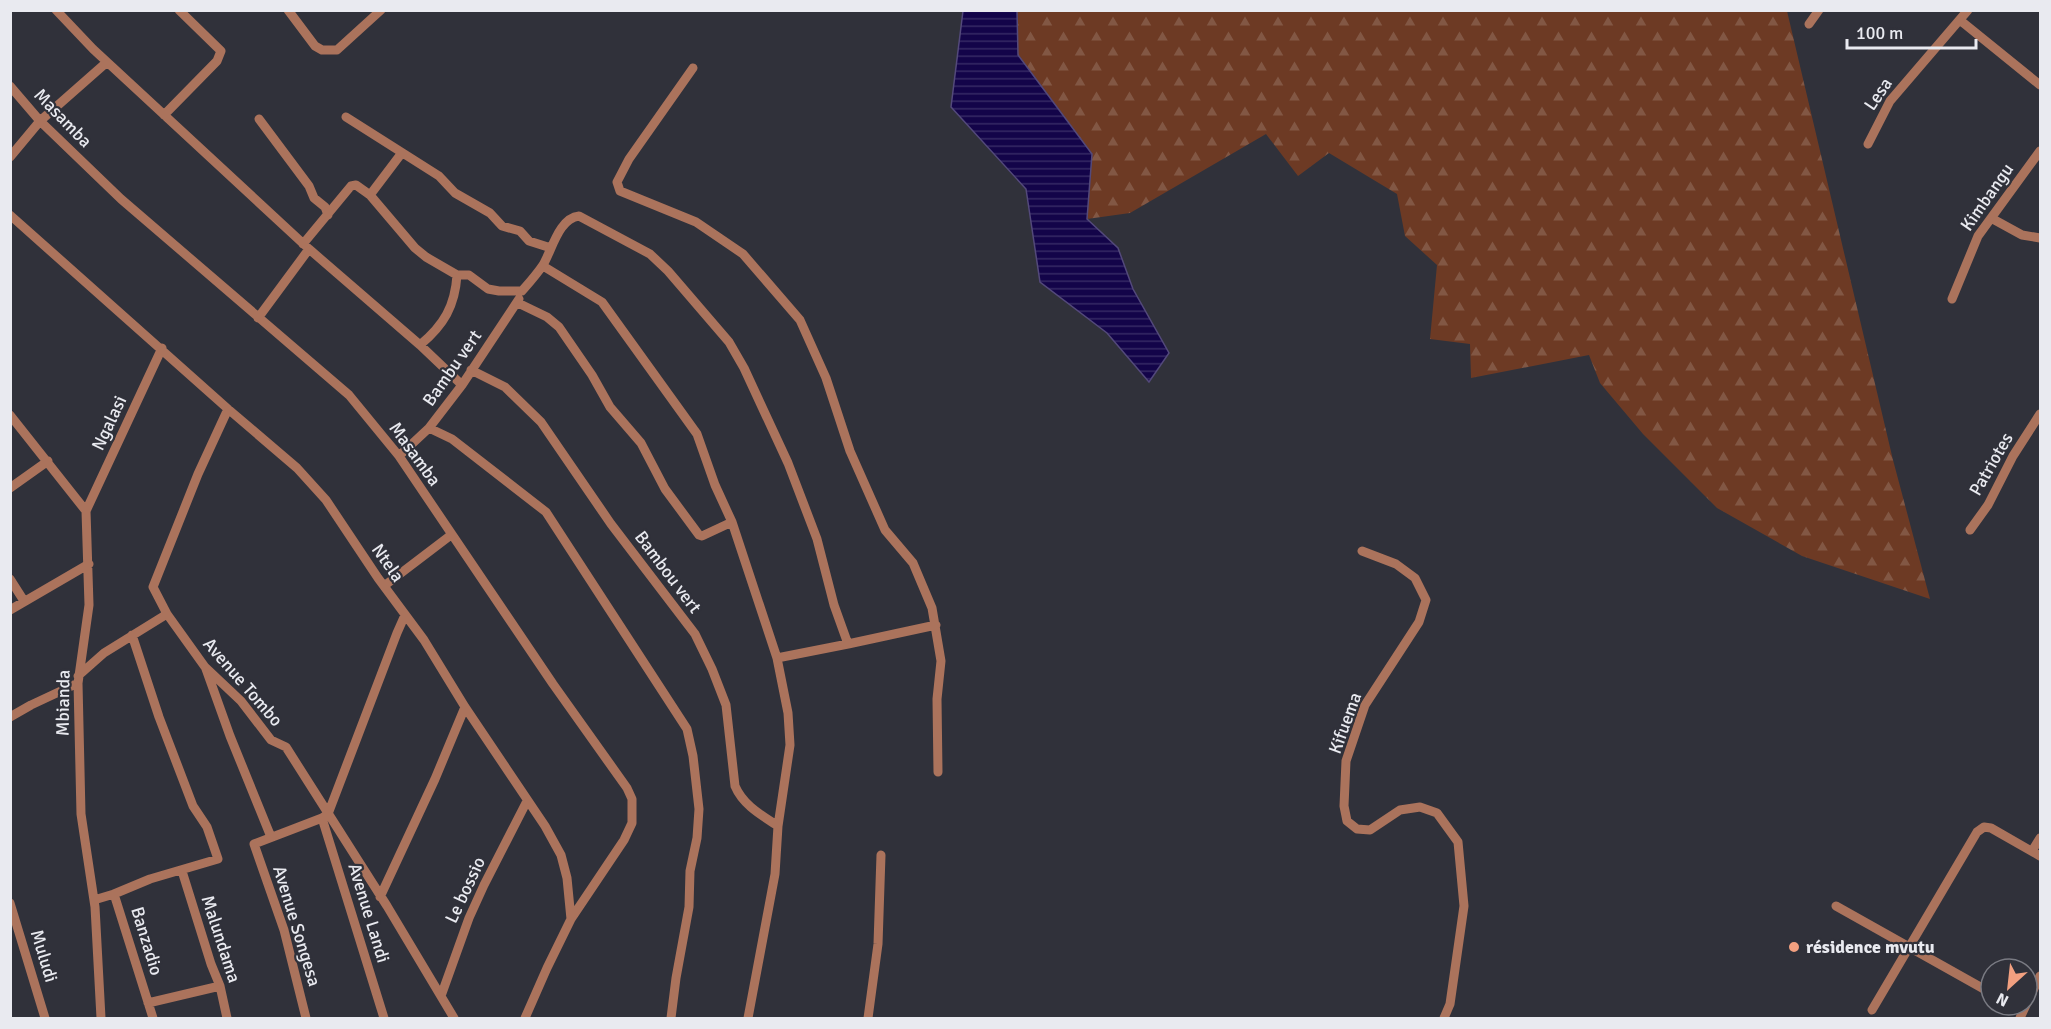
<svg xmlns="http://www.w3.org/2000/svg" width="2051" height="1029" font-family="Signika,sans-serif">
<style>
.forest{fill:url(#forest-firs)}
.water{fill:url(#water-rules);stroke:#53497b;stroke-width:1.5}
.lines{fill:none;stroke-linecap:round;stroke-linejoin:round}
.minor{stroke:#ab735c;stroke-width:9}
.poi-dot{fill:#f2a080;stroke:#30313a;stroke-width:2}
.labels{text-anchor:middle;dominant-baseline:central;stroke-width:4.5;stroke-linejoin:round;paint-order:stroke}
.street-label{font-size:18px;fill:#e9eaf0;stroke:#30313a}
.poi-label{font-size:18px;font-weight:bold;fill:#e9eaf0;stroke:#30313a;text-anchor:start}
</style>
<defs>
<pattern id="forest-firs" width="22" height="20" patternUnits="userSpaceOnUse" patternTransform="scale(1.5)"><rect width="22" height="20" fill="#6d3a24"/><path d="M5 1l3.5 6h-7zM16 11l3.5 6h-7z" fill="#825744"/></pattern>
<pattern id="water-rules" width="6" height="5" patternUnits="userSpaceOnUse" patternTransform="scale(1.5)"><rect width="6" height="5" fill="#130449"/><path d="M0 2.5h6" fill="none" stroke="#352964"/></pattern>
</defs>
<rect width="100%" height="100%" fill="#30313a"/>
<path class="forest" d="M1017 11H1787L1893 460 1930 599 1802 556 1717 508 1643 434 1600 383 1589 355 1471 378 1470 344 1430 339 1437 265 1405 236 1397 194 1329 153 1298 176 1266 134 1130 213 1087 219 1092 154 1018 55Z"/>
<path class="water" d="M963 11H1017L1018 55 1092 154 1087 219 1118 248 1133 289 1169 353 1149 382 1107 333 1040 282 1026 189 951 107Z"/>
<g class="lines">
<path class="minor" d="M56 10 93 49 309 249 420 345 462 385
M288 10 315 46 322 50H337L381 10
M1961 21 2040 85
M1809 24 1819 10
M693 68 629 159 617 182 620 191 696 222 743 254 800 320 826 378 850 451 885 530 913 563 932 608 941 661 937 699 938 772
M10 86 40 121 121 199 349 395 399 456 553 684 627 788 632 799V823L624 840 571 919
M164 115 217 61 221 51 179 10
M346 117 439 176 455 193 490 213 502 226 520 231 529 241 551 248
M259 119 309 186 314 198 325 207 328 215
M1868 144 1890 101 1968 10
M401 154 370 195 415 248 426 257 457 275H469L488 289 499 291H522C529 283 537 274 543 265 552 250 559 218 579 216L650 254 668 271 729 342 744 368 788 463 817 539 834 605 848 644 777 658
M10 157 40 121 107 62
M10 215 228 409 297 468 326 500 378 578 424 640 465 707 545 826 561 855 567 878 571 919 547 968 525 1018
M1991 218 2022 235 2040 238
M303 244 351 186 356 185 370 195
M543 266 602 302 697 434 715 485 732 522 777 658 788 713 790 745 778 826 775 874 748 1018
M1952 299 1978 236 2040 151
M518 303 547 317 559 327 592 375 610 407 641 443 665 489 699 535 702 536 732 522
M258 318 309 249
M420 345C444 325 455 306 457 275
M471 370 505 387 541 422 611 524 695 634 712 669 726 705 735 786C743 805 761 815 778 826
M228 409 198 474 153 587 167 614 205 667 241 701 271 740 286 747 387 906 454 1018
M10 415 86 511 89 605 78 683 81 814 95 907 101 1018
M429 428 452 439 546 512 687 729 693 756 699 809 697 838 690 871 689 907 676 978 671 1018
M399 456 429 428 462 385 519 299
M10 488 48 461
M86 511 162 348
M1970 530 1988 505 2013 456 2040 414
M1362 551 1396 564 1415 578 1426 600 1419 622 1365 705 1346 761 1344 806 1347 821 1357 829 1370 830 1400 810 1420 807 1437 813 1458 842 1464 906 1450 1004 1444 1018
M10 579 24 601
M384 586 451 535
M10 610 89 564
M848 644 936 625
M206 669 230 736 271 837
M78 676 104 653 167 614
M10 717 31 705 78 683
M322 818 384 1018
M2032 851 2040 838
M182 871 211 964 220 986 227 1018
M114 894 150 879 218 859 207 827 193 806 159 717 132 635
M380 897 435 779 465 707
M94 900 114 894 153 1018
M10 903 45 1018
M1836 906 1991 993
M441 996 469 918 484 885 527 801
M148 1003 220 986
M2027 1003 2040 976
M1872 1010 1977 832 1984 827 1991 828 2040 856
M306 1018 284 930 254 844 322 818 328 814 397 633 405 615
M868 1018 878 944 881 855
M2020 1018 2026 1005"/>
</g>
<circle class="poi-dot" cx="1794" cy="947" r="6"/>
<g class="labels">
<g class="street-label">
<text transform="translate(1878 94) rotate(-56)">Lesa</text>
<text transform="translate(63 118) rotate(46)">Masamba</text>
<text transform="translate(1987 197) rotate(-55)">Kimbangu</text>
<text transform="translate(452 368) rotate(-55)">Bambu vert</text>
<text transform="translate(109 423) rotate(-65)">Ngalasi</text>
<text transform="translate(415 454) rotate(54)">Masamba</text>
<text transform="translate(1991 464) rotate(-60)">Patriotes</text>
<text transform="translate(388 563) rotate(55)">Ntela</text>
<text transform="translate(668 572) rotate(53)">Bambou vert</text>
<text transform="translate(243 682) rotate(49)">Avenue Tombo</text>
<text transform="translate(63 703) rotate(-89)">Mbianda</text>
<text transform="translate(1345 723) rotate(-70)">Kifuema</text>
<text transform="translate(465 890) rotate(-65)">Le bossio</text>
<text transform="translate(369 913) rotate(73)">Avenue Landi</text>
<text transform="translate(297 926) rotate(73)">Avenue Songesa</text>
<text transform="translate(221 939) rotate(72)">Malundama</text>
<text transform="translate(147 941) rotate(73)">Banzadio</text>
<text transform="translate(44 956) rotate(73)">Muludi</text>
</g>
<g class="poi-label">
<text x="1806" y="947">résidence mvutu</text>
</g>
</g>
<rect width="2051" height="1029" fill="none" stroke="#e9eaf0" stroke-width="24"/>
<g transform="translate(2009 987) rotate(207)"><circle r="28" fill="#30313a" stroke="#7a7b83" stroke-width="1.5"/>
<path d="M0-4.5L10 22L0 15L-10 22Z" fill="#f2a080"/>
<text y="-9" font-size="16" font-weight="bold" text-anchor="middle" fill="#e9eaf0">N</text>
</g>
<path d="M1847 39v9h129v-9" fill="none" stroke="#e9eaf0" stroke-width="3"/>
<text x="1856" y="39" font-size="18" fill="#e9eaf0" stroke="#30313a" stroke-width="4.5" paint-order="stroke">100 m</text>
</svg>
